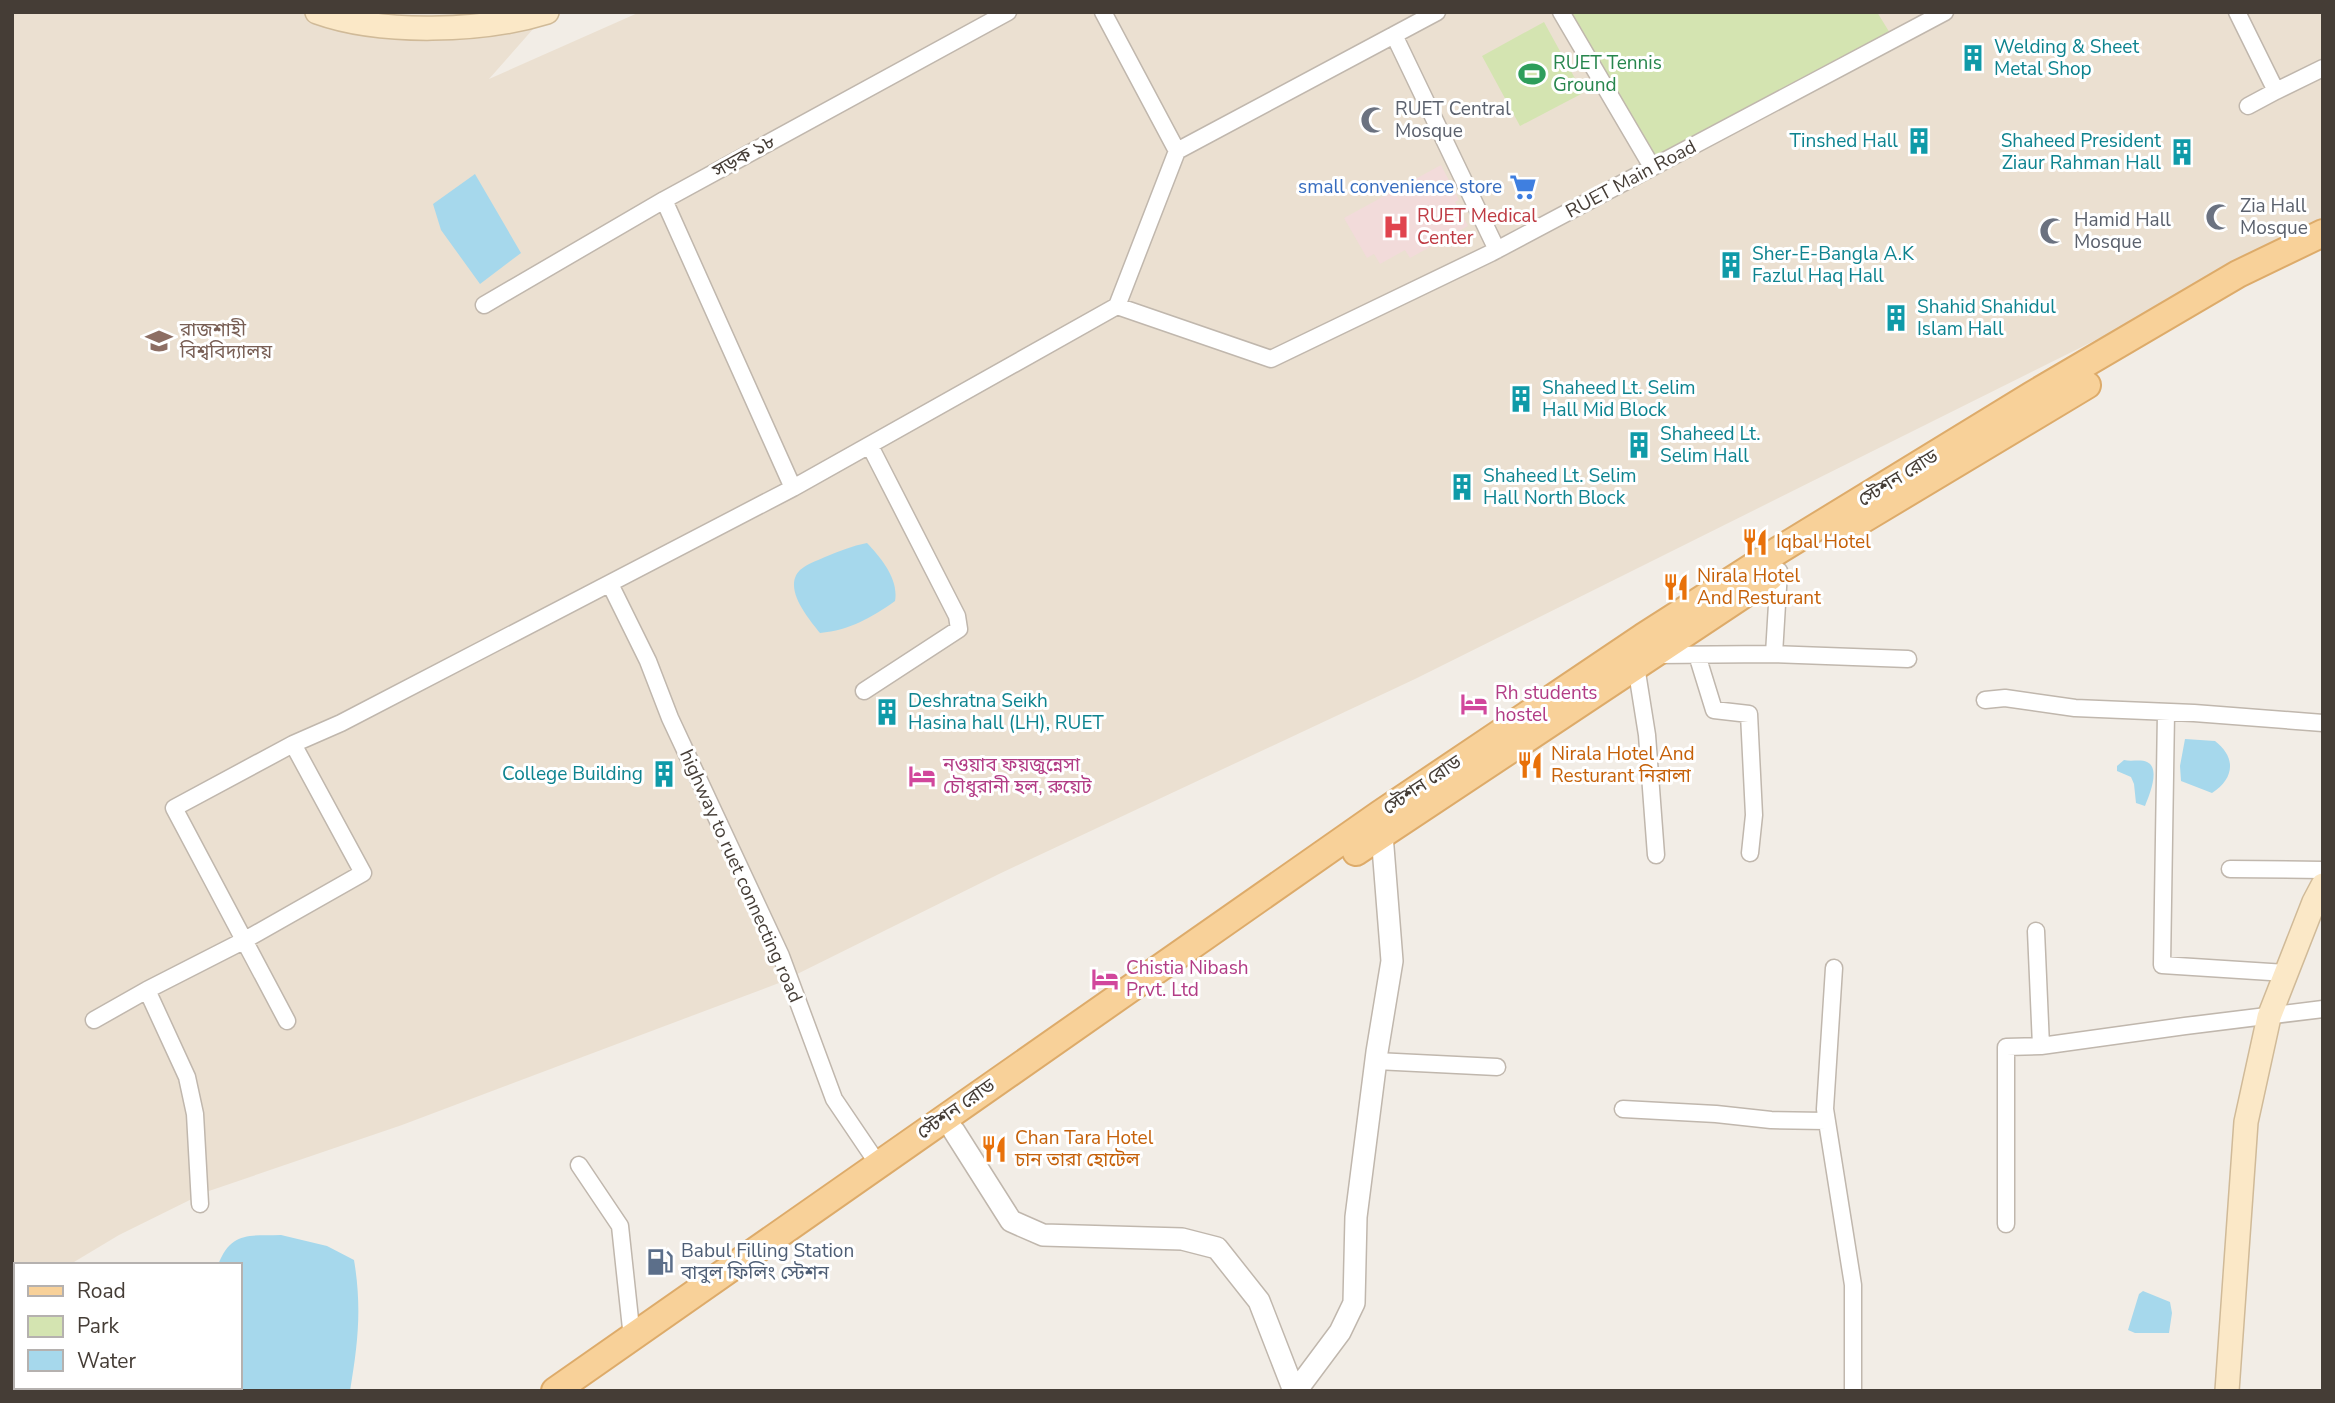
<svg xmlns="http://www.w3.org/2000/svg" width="2335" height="1403" font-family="'Nunito Sans','Noto Sans Bengali',sans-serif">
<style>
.education{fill:#ebe0d1}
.medical{fill:#f2dbda}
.green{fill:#d4e4b1}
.water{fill:#a6d8ec}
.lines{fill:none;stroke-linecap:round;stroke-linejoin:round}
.minor-casing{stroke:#c0b7ad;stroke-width:19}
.tertiary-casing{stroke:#c0b7ad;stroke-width:24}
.secondary-casing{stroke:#d0ba98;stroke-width:26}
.primary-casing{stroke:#ddab6a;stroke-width:30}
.minor{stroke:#fff;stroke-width:16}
.tertiary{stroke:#fff;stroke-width:21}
.secondary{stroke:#fbe8c7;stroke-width:23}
.primary{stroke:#f8d199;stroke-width:26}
.labels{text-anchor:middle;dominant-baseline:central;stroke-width:6;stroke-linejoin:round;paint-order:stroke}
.culture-label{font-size:19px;fill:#0d838f;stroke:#fff;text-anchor:start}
.leisure-label{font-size:19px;fill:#27864d;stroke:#fff;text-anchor:start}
.worship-label{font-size:19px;fill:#5b616d;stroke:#fff;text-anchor:start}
.street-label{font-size:19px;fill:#453d36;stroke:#fff}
.shop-label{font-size:19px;fill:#366cbe;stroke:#fff;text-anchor:end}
.health-label{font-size:19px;fill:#be3a42;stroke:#fff;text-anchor:start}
.education-label{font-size:19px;fill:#785e54;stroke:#fff;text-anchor:start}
.food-label{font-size:19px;fill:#c56008;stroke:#fff;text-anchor:start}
.hotel-label{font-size:19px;fill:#b23c85;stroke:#fff;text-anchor:start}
.service-label{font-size:19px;fill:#4e5e75;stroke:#fff;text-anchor:start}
</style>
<rect width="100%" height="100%" fill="#f2ede6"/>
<path class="education" d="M12 12H548L489 79 640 12H2323V227L1415 679 999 874 779 983 402 1125 206 1192 119 1235 69 1265H16V1297L12 1299Z"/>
<path class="medical" d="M1441 165 1459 200 1455 202 1468 226 1410 258 1405 250 1380 264 1374 254 1367 258 1344 218Z"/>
<path class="green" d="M1567 12H1877L1893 38 1652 167Z
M1544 22 1583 93 1520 126 1482 56Z"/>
<path class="water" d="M475 174 521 253 480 284 441 230 433 204Z
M867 543C881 558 899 579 895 601 871 618 850 630 820 633 809 619 782 588 800 570 807 564 816 561 825 557 839 551 852 546 867 543Z
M2185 739 2215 741C2236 757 2235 778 2212 793L2181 781 2180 766Z
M2124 760C2131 762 2141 759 2147 762 2161 768 2149 796 2145 806L2136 803 2134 784 2131 777 2117 771V766Z
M281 1235 327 1246 354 1260C362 1308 358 1343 350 1391H191L192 1387H240V1265H218C231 1231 249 1236 281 1235Z
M2143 1291 2170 1302 2172 1313 2169 1333H2135L2128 1330 2139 1294Z"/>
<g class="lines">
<defs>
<path id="minor" d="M1103 12 1177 151
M1561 12 1652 167
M2237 12 2276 91 2248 106
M1394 35 1497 250
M2276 91 2323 68
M664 200 793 488
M484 305 664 200 1008 12
M1117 306 1271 359 1491 253 1945 12
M610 584 648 661 670 718 781 956 834 1099 878 1164
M1774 654 1779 571
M1655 655 1774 654 1908 659
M1697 655 1714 710 1749 714 1754 815 1750 853
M1636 666 1647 735 1656 855
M864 691 959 629 957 616 870 446
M1985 700 2005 698 2075 708 2194 713 2323 723
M2166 712 2162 965 2286 973
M293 744 341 723 793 488 1117 306 1177 151 1437 12
M2230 869 2323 870
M2036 931 2041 1046
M1834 968 1825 1109 1853 1285V1391
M94 1020 147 990
M1376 1061 1497 1067
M1623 1109 1716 1114 1771 1120 1826 1121
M579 1165 620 1226 632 1338
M200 1204 195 1114 187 1077 147 990 245 940 363 873 293 744 174 808 287 1021
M2006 1224V1047L2041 1046 2185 1026 2323 1009
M108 1391V1387"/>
<path id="tertiary" d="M954 1131 1011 1221 1043 1235 1182 1239 1217 1248 1259 1301 1294 1391
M1296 1391 1340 1332 1354 1303 1356 1217 1377 1052 1392 961 1381 822"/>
<path id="secondary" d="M317 12C381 35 483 32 547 12
M2227 1391 2246 1122 2269 1017 2314 902 2323 885"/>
<path id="primary" d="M1847 529 2087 385
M1356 852 1770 577
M555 1391 1380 814 1643 637 1779 550 2032 395 2238 274 2323 233"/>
</defs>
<use href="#minor" class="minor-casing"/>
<use href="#tertiary" class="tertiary-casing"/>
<use href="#secondary" class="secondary-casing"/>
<use href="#primary" class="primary-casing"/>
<use href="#minor" class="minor"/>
<use href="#tertiary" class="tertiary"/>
<use href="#secondary" class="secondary"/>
<use href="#primary" class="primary"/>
</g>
<defs>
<symbol id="building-bare" viewBox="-9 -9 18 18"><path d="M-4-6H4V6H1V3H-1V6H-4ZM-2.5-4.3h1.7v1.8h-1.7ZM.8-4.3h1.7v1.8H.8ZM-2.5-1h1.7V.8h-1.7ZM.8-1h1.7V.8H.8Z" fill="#0f9aa8" stroke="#fff" stroke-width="2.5" paint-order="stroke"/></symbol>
<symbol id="stadium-bare" viewBox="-9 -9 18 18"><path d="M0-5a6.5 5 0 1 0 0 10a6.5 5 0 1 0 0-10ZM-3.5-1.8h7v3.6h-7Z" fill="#2e9e5b" stroke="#fff" stroke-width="2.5" paint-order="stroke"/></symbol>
<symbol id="mosque-bare" viewBox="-9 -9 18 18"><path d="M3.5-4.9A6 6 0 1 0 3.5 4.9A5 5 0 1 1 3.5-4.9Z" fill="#6b7280" stroke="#fff" stroke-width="2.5" paint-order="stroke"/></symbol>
<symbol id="supermarket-bare" viewBox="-9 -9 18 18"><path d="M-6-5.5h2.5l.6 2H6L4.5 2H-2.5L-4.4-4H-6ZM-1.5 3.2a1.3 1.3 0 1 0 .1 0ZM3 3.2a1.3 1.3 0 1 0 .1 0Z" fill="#3f7fe0" stroke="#fff" stroke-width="2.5" paint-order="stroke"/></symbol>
<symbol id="hospital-bare" viewBox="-9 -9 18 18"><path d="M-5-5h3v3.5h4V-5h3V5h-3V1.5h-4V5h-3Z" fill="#e0444e" stroke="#fff" stroke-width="2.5" paint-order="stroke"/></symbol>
<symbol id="university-bare" viewBox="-9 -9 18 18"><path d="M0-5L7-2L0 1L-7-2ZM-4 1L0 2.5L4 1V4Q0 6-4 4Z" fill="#8d6e63" stroke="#fff" stroke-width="2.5" paint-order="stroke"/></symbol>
<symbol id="restaurant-bare" viewBox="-9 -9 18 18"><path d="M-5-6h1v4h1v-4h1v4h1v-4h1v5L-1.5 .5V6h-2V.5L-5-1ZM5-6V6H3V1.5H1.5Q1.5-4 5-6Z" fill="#e8710a" stroke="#fff" stroke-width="2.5" paint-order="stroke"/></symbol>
<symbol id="hotel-bare" viewBox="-9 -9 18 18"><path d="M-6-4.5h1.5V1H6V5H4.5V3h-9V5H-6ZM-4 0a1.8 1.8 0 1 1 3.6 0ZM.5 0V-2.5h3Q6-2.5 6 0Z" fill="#d1479c" stroke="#fff" stroke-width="2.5" paint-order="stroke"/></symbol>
<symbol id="fuel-bare" viewBox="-9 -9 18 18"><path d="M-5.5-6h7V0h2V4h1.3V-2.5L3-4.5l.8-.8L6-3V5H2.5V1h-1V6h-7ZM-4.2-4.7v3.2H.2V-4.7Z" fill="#5c6f8a" stroke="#fff" stroke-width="2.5" paint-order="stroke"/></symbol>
</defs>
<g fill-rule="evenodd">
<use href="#building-bare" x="1954" y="39" width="38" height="38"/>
<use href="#stadium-bare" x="1513" y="55" width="38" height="38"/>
<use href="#mosque-bare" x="1355" y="101" width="38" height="38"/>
<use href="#building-bare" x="1900" y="122" width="38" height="38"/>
<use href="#building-bare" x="2163" y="133" width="38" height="38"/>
<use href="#supermarket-bare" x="1504" y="168" width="38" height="38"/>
<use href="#mosque-bare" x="2200" y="198" width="38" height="38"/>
<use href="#hospital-bare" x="1377" y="208" width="38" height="38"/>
<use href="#mosque-bare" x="2034" y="212" width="38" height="38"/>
<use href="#building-bare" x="1712" y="246" width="38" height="38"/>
<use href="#building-bare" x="1877" y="299" width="38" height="38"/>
<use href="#university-bare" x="140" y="322" width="38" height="38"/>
<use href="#building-bare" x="1502" y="380" width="38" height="38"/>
<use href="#building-bare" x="1620" y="426" width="38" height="38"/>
<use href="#building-bare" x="1443" y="468" width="38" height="38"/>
<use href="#restaurant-bare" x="1736" y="523" width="38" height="38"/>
<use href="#restaurant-bare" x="1657" y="568" width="38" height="38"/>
<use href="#hotel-bare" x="1455" y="685" width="38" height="38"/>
<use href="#building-bare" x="868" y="693" width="38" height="38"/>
<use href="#restaurant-bare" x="1511" y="746" width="38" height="38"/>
<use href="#building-bare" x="645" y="755" width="38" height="38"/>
<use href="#hotel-bare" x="903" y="757" width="38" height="38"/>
<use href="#hotel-bare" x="1086" y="960" width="38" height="38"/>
<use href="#restaurant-bare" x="975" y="1130" width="38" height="38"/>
<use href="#fuel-bare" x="641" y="1243" width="38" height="38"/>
</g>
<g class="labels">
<g class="culture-label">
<text x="1994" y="47">Welding &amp; Sheet<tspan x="1994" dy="22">Metal Shop</tspan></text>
<text x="1898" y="141" text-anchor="end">Tinshed Hall</text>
<text x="2161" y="141" text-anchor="end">Shaheed President<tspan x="2161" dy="22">Ziaur Rahman Hall</tspan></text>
<text x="1752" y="254">Sher-E-Bangla A.K<tspan x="1752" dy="22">Fazlul Haq Hall</tspan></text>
<text x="1917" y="307">Shahid Shahidul<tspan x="1917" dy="22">Islam Hall</tspan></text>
<text x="1542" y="388">Shaheed Lt. Selim<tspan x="1542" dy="22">Hall Mid Block</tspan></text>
<text x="1660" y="434">Shaheed Lt.<tspan x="1660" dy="22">Selim Hall</tspan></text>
<text x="1483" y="476">Shaheed Lt. Selim<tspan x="1483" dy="22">Hall North Block</tspan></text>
<text x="908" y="701">Deshratna Seikh<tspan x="908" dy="22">Hasina hall (LH), RUET</tspan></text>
<text x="643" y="774" text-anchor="end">College Building</text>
</g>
<g class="leisure-label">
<text x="1553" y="63">RUET Tennis<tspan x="1553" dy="22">Ground</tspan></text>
</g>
<g class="worship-label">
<text x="1395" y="109">RUET Central<tspan x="1395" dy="22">Mosque</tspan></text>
<text x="2240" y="206">Zia Hall<tspan x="2240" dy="22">Mosque</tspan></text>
<text x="2074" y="220">Hamid Hall<tspan x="2074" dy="22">Mosque</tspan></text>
</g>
<g class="street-label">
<text transform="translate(744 156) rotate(-29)">সড়ক ১৮</text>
<text transform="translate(1631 179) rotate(-28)">RUET Main Road</text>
<text transform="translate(1898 478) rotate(-32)">স্টেশন রোড</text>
<text transform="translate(1422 785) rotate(-34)">স্টেশন রোড</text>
<text transform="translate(741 876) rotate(66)">highway to ruet connecting road</text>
<text transform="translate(956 1109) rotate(-35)">স্টেশন রোড</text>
</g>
<g class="shop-label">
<text x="1502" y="187">small convenience store</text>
</g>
<g class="health-label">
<text x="1417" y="216">RUET Medical<tspan x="1417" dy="22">Center</tspan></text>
</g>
<g class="education-label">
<text x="180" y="330">রাজশাহী<tspan x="180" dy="22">বিশ্ববিদ্যালয়</tspan></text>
</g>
<g class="food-label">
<text x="1776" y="542">Iqbal Hotel</text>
<text x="1697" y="576">Nirala Hotel<tspan x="1697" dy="22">And Resturant</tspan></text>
<text x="1551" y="754">Nirala Hotel And<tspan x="1551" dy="22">Resturant নিরালা</tspan></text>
<text x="1015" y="1138">Chan Tara Hotel<tspan x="1015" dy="22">চান তারা হোটেল</tspan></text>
</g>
<g class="hotel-label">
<text x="1495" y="693">Rh students<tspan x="1495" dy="22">hostel</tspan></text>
<text x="943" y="765">নওয়াব ফয়জুন্নেসা<tspan x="943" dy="22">চৌধুরানী হল, রুয়েট</tspan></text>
<text x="1126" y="968">Chistia Nibash<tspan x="1126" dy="22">Prvt. Ltd</tspan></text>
</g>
<g class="service-label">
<text x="681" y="1251">Babul Filling Station<tspan x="681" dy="22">বাবুল ফিলিং স্টেশন</tspan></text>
</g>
</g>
<rect width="2335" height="1403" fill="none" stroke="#453d36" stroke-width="28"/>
<rect x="14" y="1263" width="228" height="126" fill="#ffffff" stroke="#b5b1af" stroke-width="2"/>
<rect x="28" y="1286" width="35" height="10" fill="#f8d199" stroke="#b5b1af" stroke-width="2"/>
<text x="77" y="1298" font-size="21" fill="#453d36">Road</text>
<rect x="28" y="1316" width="35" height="21" fill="#d4e4b1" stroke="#b5b1af" stroke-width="2"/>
<text x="77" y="1333" font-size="21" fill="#453d36">Park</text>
<rect x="28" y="1350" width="35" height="21" fill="#a6d8ec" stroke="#b5b1af" stroke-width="2"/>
<text x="77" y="1368" font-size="21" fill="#453d36">Water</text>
</svg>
